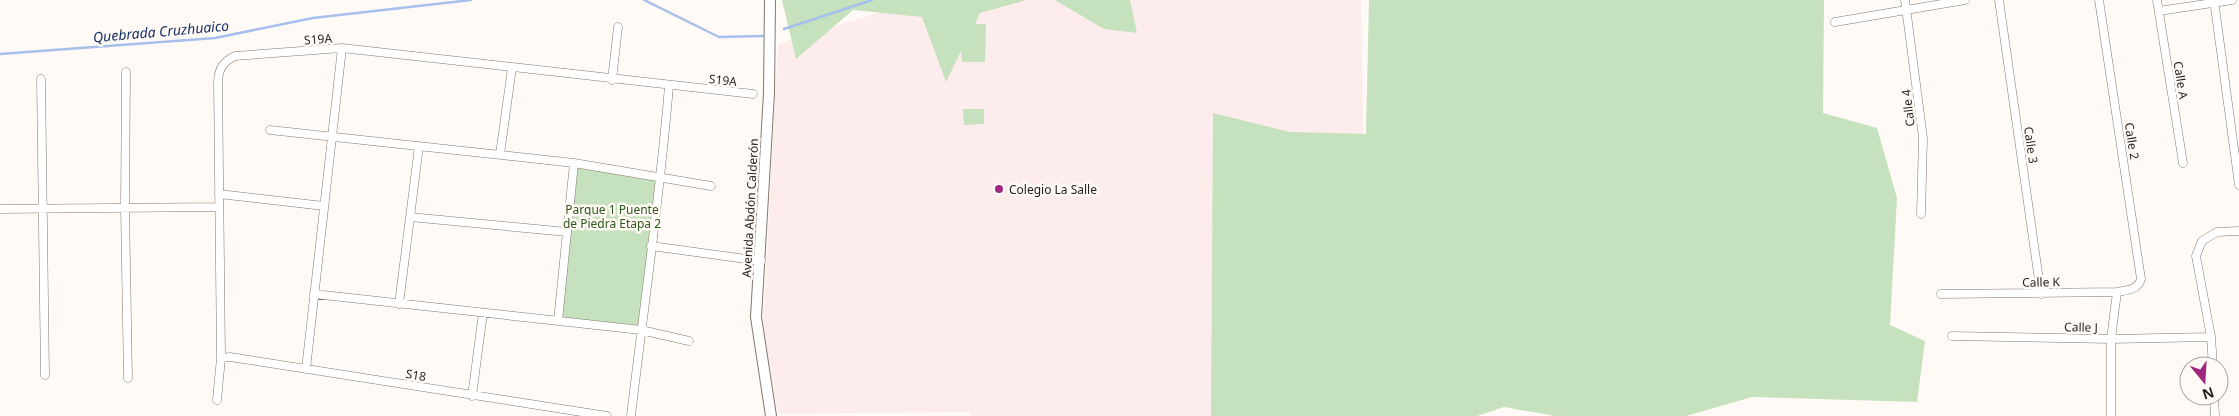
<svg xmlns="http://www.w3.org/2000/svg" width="2239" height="416" font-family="'Noto Sans',sans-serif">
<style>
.education{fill:#fdecec}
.green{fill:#c6e1bd}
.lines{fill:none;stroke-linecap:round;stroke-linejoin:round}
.stream{stroke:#a6bfed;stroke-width:2.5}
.street-casing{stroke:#82786e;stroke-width:9}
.secondary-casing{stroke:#82786e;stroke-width:12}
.street{stroke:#fff;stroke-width:8}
.secondary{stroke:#fff;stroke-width:10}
.poi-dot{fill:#9f267d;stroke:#fffaf5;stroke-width:2}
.labels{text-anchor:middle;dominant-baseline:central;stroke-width:5;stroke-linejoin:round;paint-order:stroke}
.street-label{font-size:12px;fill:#231f1b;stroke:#fffaf5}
.poi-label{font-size:12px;fill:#231f1b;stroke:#fffaf5;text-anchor:start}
.park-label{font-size:12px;fill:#2e571b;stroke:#fffaf5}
.water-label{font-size:14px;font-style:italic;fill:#153065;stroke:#fffaf5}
</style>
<rect width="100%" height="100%" fill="#fffaf5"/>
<path class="education" d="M919 0H1361L1364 164 1215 416H970V412L778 414 763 325 778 44Z"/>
<path class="green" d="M782 0H1027L980 13 975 24H986L985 62H962L961 51 946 82 922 17 853 10 796 59Z
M1055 0H1130L1137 33 1104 29Z
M1369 0H1824L1823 113 1877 128 1897 198 1890 325 1925 341 1917 402 1752 397 1686 416H1555L1504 407 1477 416H1211L1213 113 1290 132 1366 134Z
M963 109H984V124L964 125Z
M574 163 662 177 641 330 558 321Z"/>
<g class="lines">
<path class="stream" d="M644 0 719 37 763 36
M784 29 872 0
M0 54 215 38 313 18 471 0"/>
<defs>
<path id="street" d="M1905 0 1923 138 1921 214
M1999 0 2041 294
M2157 0 2183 163
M2214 0 2239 185
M2159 11 2232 0
M1835 22 1965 0
M126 72 125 208 128 378
M41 79 45 375
M612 80 618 27
M270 130 574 163 711 186
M500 154 512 68
M219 194 324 206
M0 209 219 207
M410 217 567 232
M651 246 761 261
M314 294 641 330 689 341
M1941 294 2117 292C2127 290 2138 290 2141 279L2099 0
M399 304 419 146
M558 321 574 163
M1952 336 2111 339 2211 337
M221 358 230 357 607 416
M2213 366 2211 337 2196 256 2202 241 2217 232 2239 231
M306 369 342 48
M472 396 483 313
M2214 396 2215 416
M217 400 221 358 218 81C219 68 223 62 235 56L342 48 753 94
M631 416C644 306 660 196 669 86
M2111 416V339L2117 292"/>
<path id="secondary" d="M770 0 769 93 756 317 771 416"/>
</defs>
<use href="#street" class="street-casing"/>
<use href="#secondary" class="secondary-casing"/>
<use href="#street" class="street"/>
<use href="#secondary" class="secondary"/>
</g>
<circle class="poi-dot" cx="999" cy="189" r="5"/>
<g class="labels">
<g class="street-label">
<text transform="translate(318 39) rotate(-4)">S19A</text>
<text transform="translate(723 80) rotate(6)">S19A</text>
<text transform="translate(2181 80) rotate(81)">Calle A</text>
<text transform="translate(1908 108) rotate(-97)">Calle 4</text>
<text transform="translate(2132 141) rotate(81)">Calle 2</text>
<text transform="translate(2031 145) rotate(82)">Calle 3</text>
<text transform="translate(750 208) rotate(-87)">Avenida Abdón Calderón</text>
<text transform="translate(2041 282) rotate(-1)">Calle K</text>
<text transform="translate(2081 327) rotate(1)">Calle J</text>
<text transform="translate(416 375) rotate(9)">S18</text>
</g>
<g class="poi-label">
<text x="1009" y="189">Colegio La Salle</text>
</g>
<g class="park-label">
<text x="612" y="209">Parque 1 Puente<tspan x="612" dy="14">de Piedra Etapa 2</tspan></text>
</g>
<g class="water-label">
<text transform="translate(161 31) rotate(-5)">Quebrada Cruzhuaico</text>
</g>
</g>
<g transform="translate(2204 381) rotate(162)"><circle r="24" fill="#fffaf5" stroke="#a7a29e"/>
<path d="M0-4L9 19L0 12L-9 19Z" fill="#9f267d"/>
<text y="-8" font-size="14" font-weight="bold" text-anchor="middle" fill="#231f1b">N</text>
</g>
</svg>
